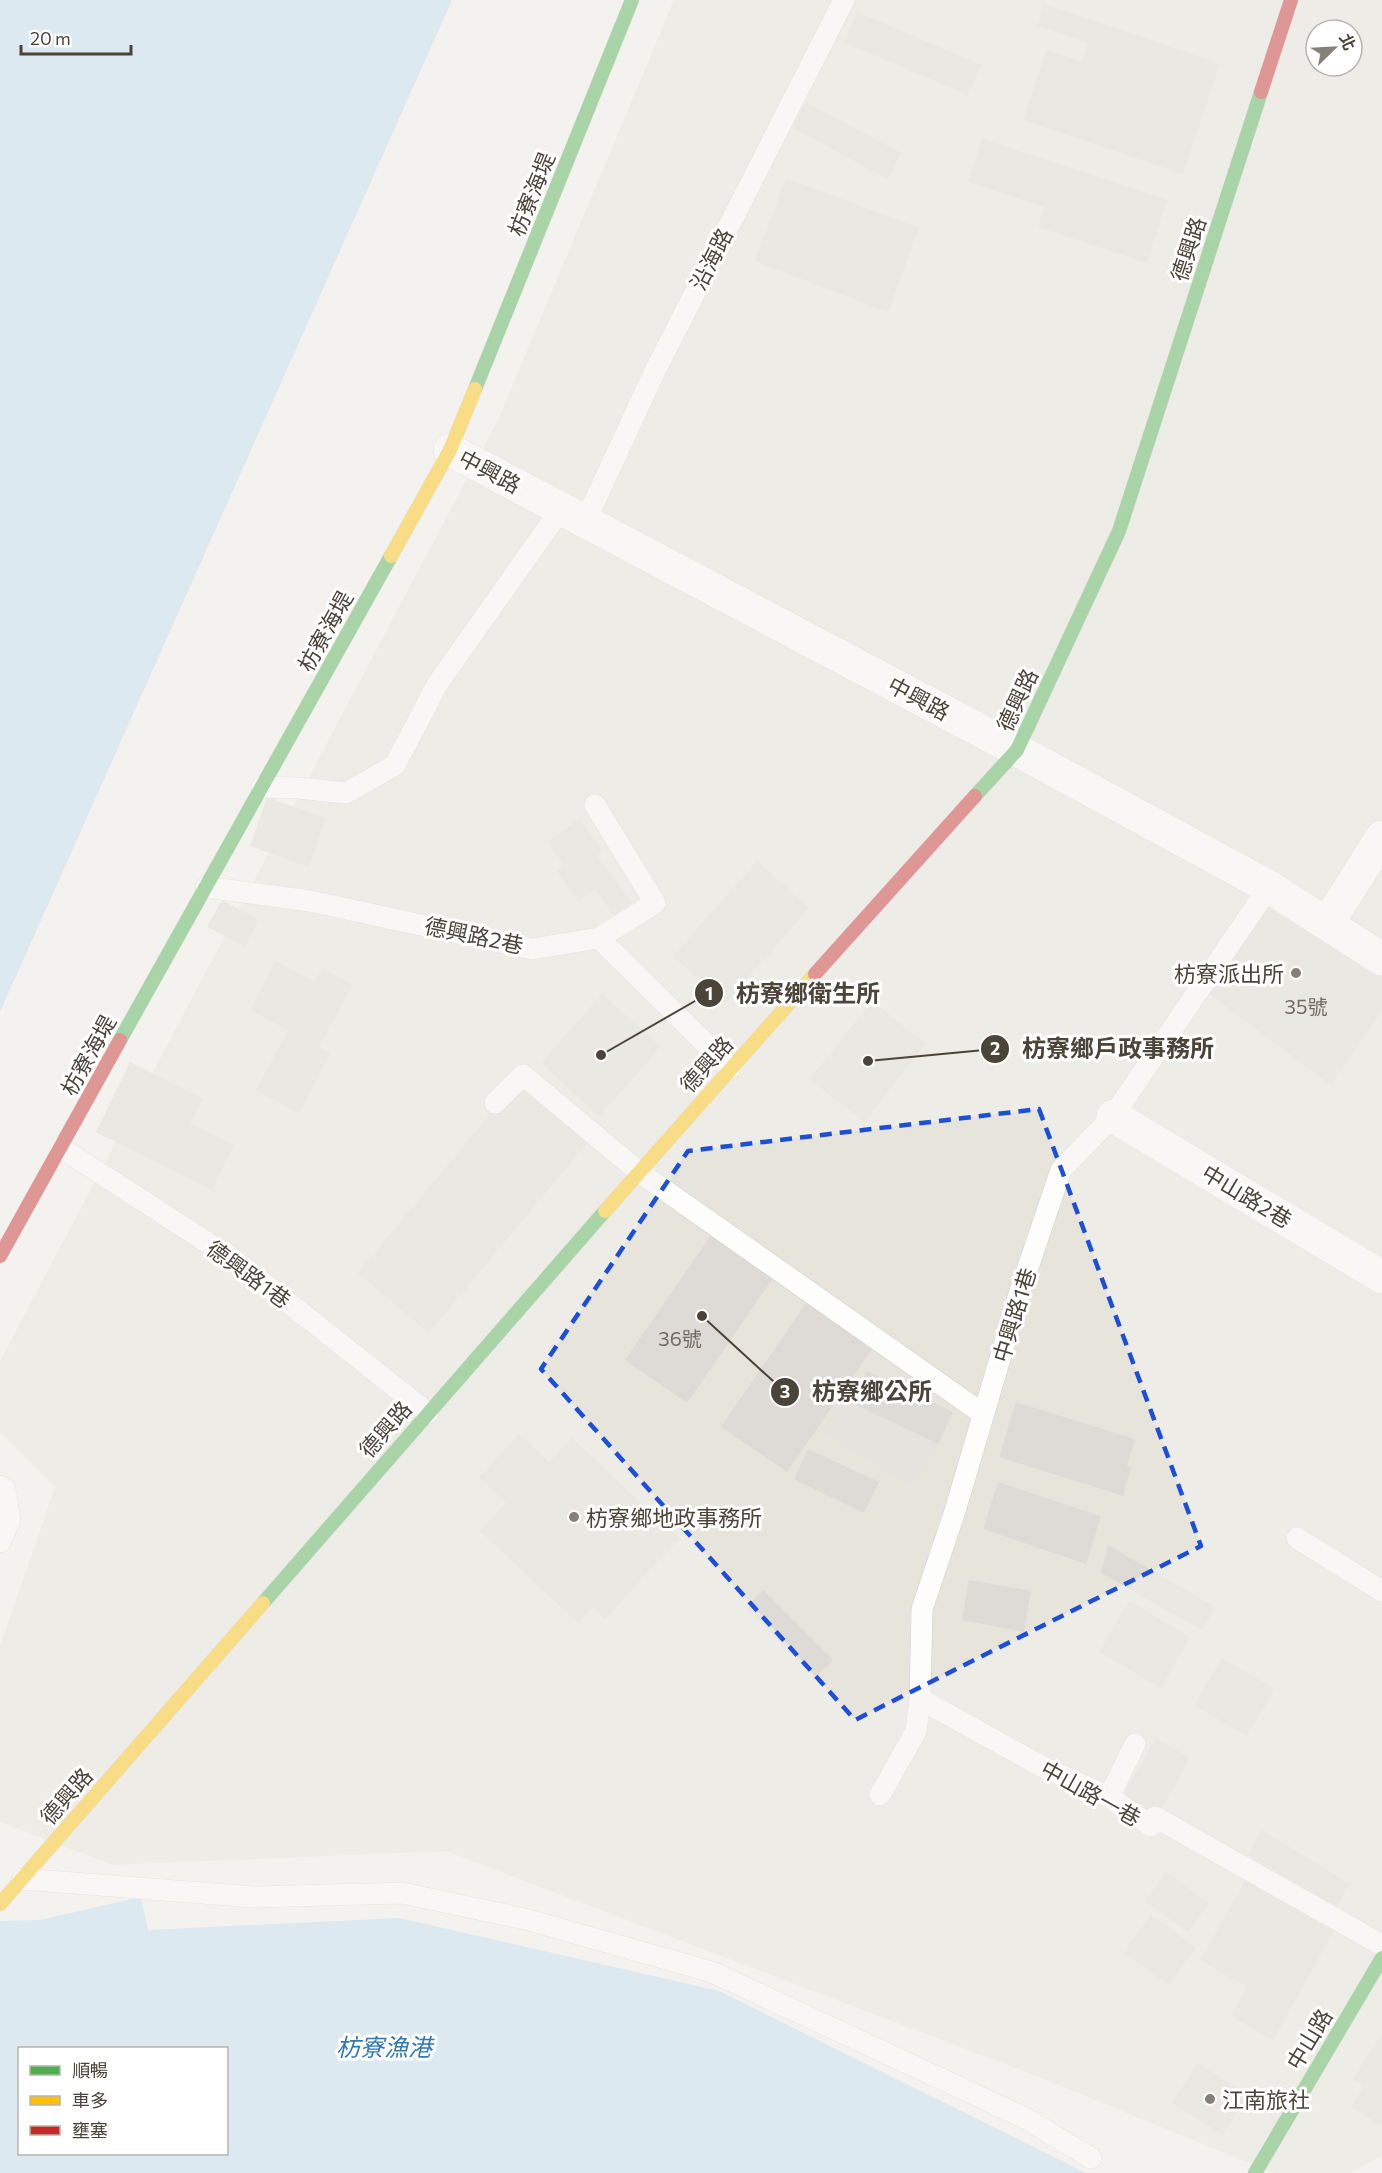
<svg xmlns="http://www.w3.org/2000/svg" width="1382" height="2173" font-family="Commissioner,'Noto Sans TC',sans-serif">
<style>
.residential{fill:#e7e4dc;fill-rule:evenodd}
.parking{fill:#e6e3df}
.water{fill:#c0ddf1;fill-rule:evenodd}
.building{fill:#dedbd6}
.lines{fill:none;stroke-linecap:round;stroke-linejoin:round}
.lane-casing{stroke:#d2d0cb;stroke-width:22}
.street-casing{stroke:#d2d0cb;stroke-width:34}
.fast-casing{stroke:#d3cfc5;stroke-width:15}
.slow-casing{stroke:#d3cfc5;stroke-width:15}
.jam-casing{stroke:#d3cfc5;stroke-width:15}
.lane{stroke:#fdfdfc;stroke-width:21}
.street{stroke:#fdfdfc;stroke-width:33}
.fast{stroke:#4caf50;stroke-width:14}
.slow{stroke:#ffc107;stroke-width:14}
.jam{stroke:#c62828;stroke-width:14}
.marked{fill:none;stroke:#1d4ed8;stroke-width:4.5;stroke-dasharray:12 8;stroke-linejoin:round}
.poi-dot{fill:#868178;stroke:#fff;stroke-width:2}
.labels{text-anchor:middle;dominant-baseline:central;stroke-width:6;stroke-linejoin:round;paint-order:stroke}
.number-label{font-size:20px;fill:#706a61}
.street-label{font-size:22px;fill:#4b4439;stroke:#fff}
.poi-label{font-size:22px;fill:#4b4439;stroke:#fff;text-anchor:start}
.water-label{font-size:24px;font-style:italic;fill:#2e7ab2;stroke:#fff}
.leader{fill:none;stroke:#4b4439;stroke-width:2}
.callout-dot{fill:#4b4439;stroke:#fff;stroke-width:2}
.mark-label{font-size:18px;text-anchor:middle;font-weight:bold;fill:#fff}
.callout-label{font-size:24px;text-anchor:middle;font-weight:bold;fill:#4b4439;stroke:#fff;stroke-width:6;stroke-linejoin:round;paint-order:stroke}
</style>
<rect width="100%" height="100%" fill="#f4f2ee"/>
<path class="residential" d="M674 0H1382V2156L1350 2173H1274L1031 2074 446 1851 113 1865 0 1822V1646L55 1487 0 1432V1361L498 420ZM1316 30H1352V66H1316Z"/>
<path class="parking" d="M858 1377 946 1429 912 1486 824 1434Z"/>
<path class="water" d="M0 0H452L0 1012Z
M141 1897 148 1930 399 1918 719 1991 1086 2173H0V1921L40 1920ZM20 2048H226V2154H20Z"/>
<path class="building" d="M1044 4 1220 64 1183 174 1023 120 1047 50 1082 62 1088 43 1037 25Z
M857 12 981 65 968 95 844 42Z
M806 102 901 153 888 179 793 128Z
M982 139 1167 200 1147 263 1038 227 1044 207 968 182Z
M786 178 919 228 888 312 755 261Z
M267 797 325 818 309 867 250 846Z
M580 819 603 851 597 856 632 903 614 915 595 889 578 901 557 871 564 866 547 842Z
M757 861 809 908 725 1004 673 956Z
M1269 887 1382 959V1010L1331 1085 1201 988Z
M222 900 259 920 245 947 207 927Z
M276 961 314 981 322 968 353 984 319 1047 330 1054 299 1113 256 1090 288 1030 250 1010Z
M602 994 661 1047 599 1116 541 1063Z
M872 1001 926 1044 864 1122 810 1079Z
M130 1062 203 1099 190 1123 234 1145 212 1190 96 1132Z
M521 1077 592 1137 429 1333 358 1273Z
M716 1228 778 1271 687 1403 625 1360Z
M813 1293 879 1339 787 1472 721 1427Z
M867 1371 953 1412 938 1444 852 1403Z
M1016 1402 1135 1439 1127 1466 1131 1468 1123 1496 999 1457Z
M519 1434 549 1462 572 1438 679 1539 605 1619 593 1607 578 1623 480 1531 506 1503 479 1477Z
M808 1449 879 1482 864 1513 794 1479Z
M998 1482 1101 1516 1086 1564 983 1529Z
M1108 1545 1215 1607 1202 1630 1101 1573Z
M969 1580 1031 1591 1024 1632 962 1620Z
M763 1590 833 1660 815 1678 746 1608Z
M1129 1601 1190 1637 1161 1688 1099 1652Z
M1222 1658 1275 1689 1247 1736 1194 1705Z
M1156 1738 1190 1758 1155 1821 1120 1801Z
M1262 1830 1350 1884 1336 1908 1248 1854Z
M1251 1871 1339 1922 1273 2040 1231 2016 1247 1987 1200 1960Z
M1166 1872 1209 1903 1188 1932 1145 1901Z
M1151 1915 1196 1948 1169 1985 1124 1952Z
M1382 2032V2126L1351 2107 1364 2086 1353 2079Z
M1198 2063 1248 2095 1223 2135 1172 2103Z"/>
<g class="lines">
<defs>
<path id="lane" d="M585 522 654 373 844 0
M262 787 298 788 346 793 395 765 438 683 561 509
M206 887 310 901 532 949 599 938 655 903 595 805
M599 938 730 1068
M495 1103 523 1075 639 1172 983 1414
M61 1148 233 1259 428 1413
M0 1486 5 1489 10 1520 0 1542
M1297 1538 1382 1591
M920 1699 1041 1766 1109 1797 1151 1826 1155 1817 1382 1945
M880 1795 916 1731 920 1699 922 1609 955 1511 1020 1291 1061 1170 1113 1116 1269 887
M1109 1797 1135 1744
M22 1879 254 1897 402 1893 525 1919 712 1972 1025 2118 1091 2158"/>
<path id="street" d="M450 450 1017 750 1269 887 1382 959
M1327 924 1382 837
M1113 1116 1382 1277"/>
<path id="fast" d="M475 389 632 0
M975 796 1017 750 1119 531 1261 92
M120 1040 391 556
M263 1603 605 1211
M1255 2173 1382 1958"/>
<path id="slow" d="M391 556 450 450 475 389
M605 1211 815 974
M0 1904 263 1603"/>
<path id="jam" d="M1261 92 1291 0
M815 974 975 796
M0 1256 120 1040"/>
</defs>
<use href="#lane" class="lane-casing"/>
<use href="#street" class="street-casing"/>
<use href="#fast" class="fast-casing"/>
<use href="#slow" class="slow-casing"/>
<use href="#jam" class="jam-casing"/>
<use href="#lane" class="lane"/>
<use href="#street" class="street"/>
<use href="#fast" class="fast"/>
<use href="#slow" class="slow"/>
<use href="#jam" class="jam"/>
</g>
<path d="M0 0H1382V2173H0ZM1039 1109 1201 1546 855 1720 541 1369 688 1151Z" fill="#f4f2ee" fill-opacity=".55" fill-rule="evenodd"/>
<path class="marked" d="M1039 1109 1201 1546 855 1720 541 1369 688 1151Z"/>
<g class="poi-dot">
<circle cx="1296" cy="973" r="6"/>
<circle cx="574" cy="1517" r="6"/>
<circle cx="1210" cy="2099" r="6"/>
</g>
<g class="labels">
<g class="number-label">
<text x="1306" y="1006">35號</text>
<text x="680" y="1338">36號</text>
</g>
<g class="street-label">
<text transform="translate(531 194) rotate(-68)">枋寮海堤</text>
<text transform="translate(1188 249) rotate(-72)">德興路</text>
<text transform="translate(711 259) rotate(-63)">沿海路</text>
<text transform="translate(490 471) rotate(28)">中興路</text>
<text transform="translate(325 631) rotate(-61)">枋寮海堤</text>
<text transform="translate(919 698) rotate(28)">中興路</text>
<text transform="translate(1017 700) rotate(-65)">德興路</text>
<text transform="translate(474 935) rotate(12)">德興路2巷</text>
<text transform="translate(88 1055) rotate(-61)">枋寮海堤</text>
<text transform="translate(706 1064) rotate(-48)">德興路</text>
<text transform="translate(1247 1196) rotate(31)">中山路2巷</text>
<text transform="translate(249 1274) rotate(36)">德興路1巷</text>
<text transform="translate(1014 1315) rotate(-73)">中興路1巷</text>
<text transform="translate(385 1429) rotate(-49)">德興路</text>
<text transform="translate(1091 1793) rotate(29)">中山路一巷</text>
<text transform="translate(66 1796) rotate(-49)">德興路</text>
<text transform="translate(1309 2039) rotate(-59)">中山路</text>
</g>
<g class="poi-label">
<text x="1284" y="973" text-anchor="end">枋寮派出所</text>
<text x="586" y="1517">枋寮鄉地政事務所</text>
<text x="1222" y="2099">江南旅社</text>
</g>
<g class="water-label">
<text x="384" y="2046">枋寮漁港</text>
</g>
</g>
<path class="leader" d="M601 1055L709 993M868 1061L995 1049M702 1316L785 1392"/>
<g class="callout-dot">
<circle cx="601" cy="1055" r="6"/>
<circle cx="868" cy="1061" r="6"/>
<circle cx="702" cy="1316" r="6"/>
<circle cx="709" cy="993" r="15"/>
<circle cx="995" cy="1049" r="15"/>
<circle cx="785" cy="1392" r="15"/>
</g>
<g class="mark-label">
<text x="709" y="1000">1</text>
<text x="995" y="1055">2</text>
<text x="785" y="1398">3</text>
</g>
<g class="callout-label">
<text x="808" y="1002">枋寮鄉衛生所</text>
<text x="1118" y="1057">枋寮鄉戶政事務所</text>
<text x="872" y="1400">枋寮鄉公所</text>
</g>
<rect x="18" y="2047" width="210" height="108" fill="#ffffff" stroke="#b7b4b0" stroke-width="1.5"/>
<rect x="30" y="2066" width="30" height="9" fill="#4caf50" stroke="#b7b4b0" stroke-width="1.5"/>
<text x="72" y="2077" font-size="18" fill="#4b4439">順暢</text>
<rect x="30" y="2096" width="30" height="9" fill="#ffc107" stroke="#b7b4b0" stroke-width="1.5"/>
<text x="72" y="2107" font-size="18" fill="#4b4439">車多</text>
<rect x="30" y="2126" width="30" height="9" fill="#c62828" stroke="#b7b4b0" stroke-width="1.5"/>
<text x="72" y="2137" font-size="18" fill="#4b4439">壅塞</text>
<g transform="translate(1334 48) rotate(66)"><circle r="28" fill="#ffffff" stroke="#b7b4b0" stroke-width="1.5"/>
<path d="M0-4.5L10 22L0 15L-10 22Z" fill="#868178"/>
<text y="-9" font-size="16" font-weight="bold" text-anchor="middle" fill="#4b4439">北</text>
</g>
<path d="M21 45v9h110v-9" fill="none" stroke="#4b4439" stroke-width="3"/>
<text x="30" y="45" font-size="18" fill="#4b4439" stroke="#ffffff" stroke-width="4.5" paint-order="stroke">20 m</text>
</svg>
